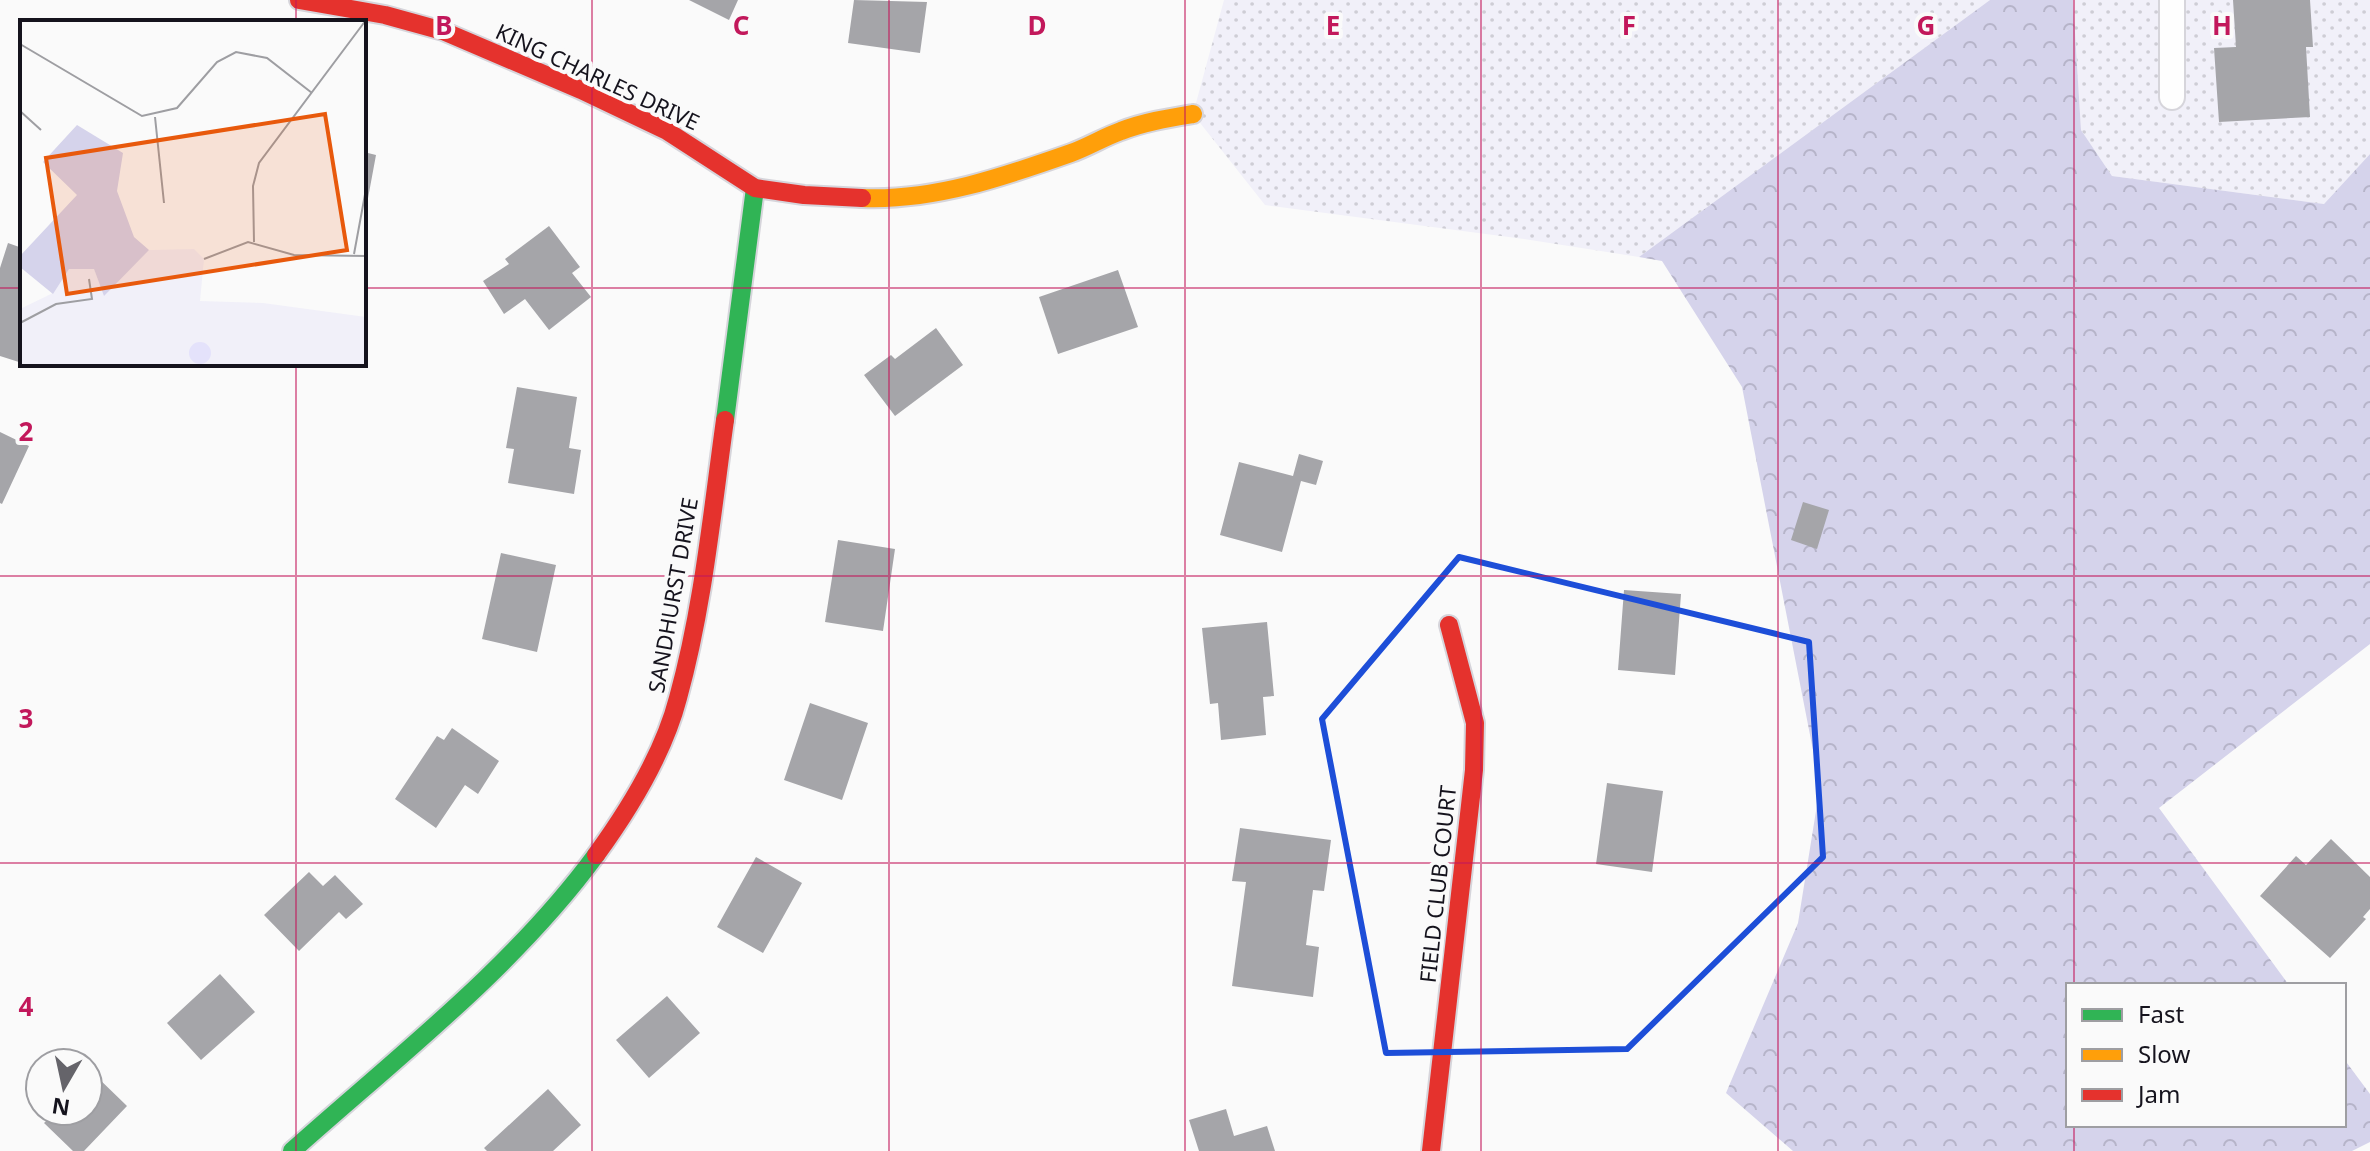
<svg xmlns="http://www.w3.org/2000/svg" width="2370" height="1151" font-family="'Noto Sans',sans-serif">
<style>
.grass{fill:url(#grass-dots)}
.forest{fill:url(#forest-crowns)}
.building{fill:#a5a5a9}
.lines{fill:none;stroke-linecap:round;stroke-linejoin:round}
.lane-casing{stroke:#d6d5db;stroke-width:28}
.fast-casing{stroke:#d6d5db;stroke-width:22}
.slow-casing{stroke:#d6d5db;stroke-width:22}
.jam-casing{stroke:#d6d5db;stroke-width:22}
.lane{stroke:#fefefe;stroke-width:24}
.fast{stroke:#30b455;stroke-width:18}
.slow{stroke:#ff9f0a;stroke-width:18}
.jam{stroke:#e5322d;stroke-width:18}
.marked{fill:none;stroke:#1d4ed8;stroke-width:6;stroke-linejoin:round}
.grid{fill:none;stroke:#c2185b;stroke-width:2;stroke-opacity:0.55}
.labels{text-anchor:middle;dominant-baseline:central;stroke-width:8;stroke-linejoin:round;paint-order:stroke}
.street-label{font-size:22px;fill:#15131d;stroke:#fafafa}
.inset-road{fill:none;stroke:#9e9ea2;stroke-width:2}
.view{fill:#e8590c;fill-opacity:0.15;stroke:#e8590c;stroke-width:4}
.inset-edge{fill:none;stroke:#15131d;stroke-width:4}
.grid-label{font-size:26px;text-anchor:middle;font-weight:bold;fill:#c2185b;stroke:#fafafa;stroke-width:8;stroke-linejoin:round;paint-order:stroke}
</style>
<defs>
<pattern id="grass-dots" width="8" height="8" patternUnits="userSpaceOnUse" patternTransform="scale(2)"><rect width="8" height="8" fill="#f1f0f9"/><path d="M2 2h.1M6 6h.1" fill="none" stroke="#cecdd5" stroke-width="1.8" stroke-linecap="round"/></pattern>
<pattern id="forest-crowns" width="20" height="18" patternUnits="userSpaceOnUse" patternTransform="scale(2)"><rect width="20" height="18" fill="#d5d3eb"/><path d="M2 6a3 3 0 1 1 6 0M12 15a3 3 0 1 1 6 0" fill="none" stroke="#b6b4c9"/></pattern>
</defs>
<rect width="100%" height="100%" fill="#fafafa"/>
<path class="grass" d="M1224 0H1990L1639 257 1524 239 1265 205 1193 114Z
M2073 0H2370V154L2324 204 2112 176 2081 130Z"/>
<path class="forest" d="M1990 0H2073L2081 130 2112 176 2324 204 2370 154V644L2159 808 2289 985H2068V1125H2344V1059L2370 1094V1142L2352 1151H1793L1726 1093 1798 923 1820 786 1742 387 1662 261 1639 257Z"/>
<path class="building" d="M689 0H738L729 20Z
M854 0 927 2 920 53 848 43Z
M2233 0H2310L2313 47H2306L2310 117 2219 122 2214 48 2236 47Z
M364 152 376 155 366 209H364Z
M549 226 580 267 572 273 591 297 549 330 525 299 504 314 483 281 509 264 505 259Z
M8 243 22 248V363L0 356V268Z
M1118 270 1138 327 1058 354 1039 297Z
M936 328 963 365 895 416 864 375 891 355 895 359Z
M517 387 577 397 569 448 581 450 574 494 508 483 514 449 506 448Z
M0 432 29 446 2 504 0 503Z
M1299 454 1323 461 1316 485 1301 481 1282 552 1220 535 1239 462 1293 476Z
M1803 502 1829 510 1817 549 1791 540Z
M838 540 895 549 883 631 825 622Z
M501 553 556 565 537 652 482 639Z
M1624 590 1681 594 1675 675 1618 670Z
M1267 622 1274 696 1263 697 1266 735 1221 740 1218 703 1210 704 1202 628Z
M810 703 868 723 842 800 784 780Z
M452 728 499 761 478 794 465 785 436 828 395 799 437 736 444 740Z
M1607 783 1663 791 1652 872 1596 864Z
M1240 828 1331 840 1324 891 1313 890 1306 945 1319 947 1313 997 1232 986 1246 882 1232 881Z
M2331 839 2370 877V909L2363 917 2366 919 2330 958 2260 896 2296 856 2306 865Z
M756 857 802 883 763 953 717 927Z
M309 872 323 886 335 875 363 904 346 919 339 912 299 951 264 915Z
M220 974 255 1012 201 1060 167 1023Z
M667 996 700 1033 649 1078 616 1040Z
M93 1073 127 1106 84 1151H73L44 1123 56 1111H88V1077Z
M548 1089 581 1125 553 1151H487L484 1148Z
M1226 1109 1234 1136 1267 1126 1275 1151H1199L1189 1120Z"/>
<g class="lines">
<defs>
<path id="lane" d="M2172 97V0"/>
<path id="fast" d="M725 420 755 188
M292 1151C396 1058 513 968 596 855"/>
<path id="slow" d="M862 198C934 201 1003 177 1071 153 1088 147 1104 137 1121 131 1144 122 1169 118 1193 114"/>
<path id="jam" d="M299 0 385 15 443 31 581 90 667 131 755 188 804 195 862 198
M596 855C628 811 664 752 678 698 703 608 712 513 725 420
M1431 1151 1474 770 1475 723 1449 625"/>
</defs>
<use href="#lane" class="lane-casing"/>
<use href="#fast" class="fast-casing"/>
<use href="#slow" class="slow-casing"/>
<use href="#jam" class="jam-casing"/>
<use href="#lane" class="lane"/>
<use href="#fast" class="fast"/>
<use href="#slow" class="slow"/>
<use href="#jam" class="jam"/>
</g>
<path class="marked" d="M1459 557 1809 642 1823 857 1627 1049 1386 1053 1322 719Z"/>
<path class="grid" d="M296 0V22M592 0V1151M889 0V1151M1185 0V1151M1481 0V1151M1778 0V1151M2074 0V985M0 288H22M364 288H2370M296 364V1151M0 576H2370M0 863H2370M2074 1125V1151"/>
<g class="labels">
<g class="street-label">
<text transform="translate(598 76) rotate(25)">KING CHARLES DRIVE</text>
<text transform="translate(672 595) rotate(-80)">SANDHURST DRIVE</text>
<text transform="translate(1437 884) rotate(-84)">FIELD CLUB COURT</text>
</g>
</g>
<g transform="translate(20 20)">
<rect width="346" height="346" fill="#fafafa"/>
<path d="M174 229 184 239 180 281 243 283 346 297V346H0V289L33 273 49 249H74L84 275 129 230Z" fill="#f1f0f9"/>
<path d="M57 105 103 133 97 171 114 217 129 230 84 276 74 249H49L33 274 0 247V236L57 175 23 142Z" fill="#d5d3eb"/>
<path d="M169 333a11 11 0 1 1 22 0a11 11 0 1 1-22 0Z" fill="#e4e2fb"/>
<path class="inset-road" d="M0 24 122 96 157 88 197 42 216 32 247 38 292 73M0 91 21 110M135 97 144 183M234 222 233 166 239 143 346 0M334 234 346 169M184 239 228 222 274 235 346 236M0 303 36 284 72 279 69 259"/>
<path class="view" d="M305 94 327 230 47 274 26 138Z"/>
<rect width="346" height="346" class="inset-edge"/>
</g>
<g class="grid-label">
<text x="444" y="35">B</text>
<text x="741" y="35">C</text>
<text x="1037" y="35">D</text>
<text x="1333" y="35">E</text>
<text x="1629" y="35">F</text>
<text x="1926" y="35">G</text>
<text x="2222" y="35">H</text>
<text x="26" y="441">2</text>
<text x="26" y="728">3</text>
<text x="26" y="1016">4</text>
</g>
<rect x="2066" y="983" width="280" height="144" fill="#fafafa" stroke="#9e9ea2" stroke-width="2"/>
<rect x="2082" y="1009" width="40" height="12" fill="#30b455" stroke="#9e9ea2" stroke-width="2"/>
<text x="2138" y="1023" font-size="24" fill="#15131d">Fast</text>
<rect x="2082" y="1049" width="40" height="12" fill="#ff9f0a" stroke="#9e9ea2" stroke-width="2"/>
<text x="2138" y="1063" font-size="24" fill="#15131d">Slow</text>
<rect x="2082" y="1089" width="40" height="12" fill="#e5322d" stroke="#9e9ea2" stroke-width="2"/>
<text x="2138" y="1103" font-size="24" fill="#15131d">Jam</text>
<g transform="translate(64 1087) rotate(189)"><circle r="38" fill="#fafafa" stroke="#9e9ea2" stroke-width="2"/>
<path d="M0-6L14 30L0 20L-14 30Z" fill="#65646a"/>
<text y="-12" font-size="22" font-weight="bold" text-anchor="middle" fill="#15131d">N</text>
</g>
</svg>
